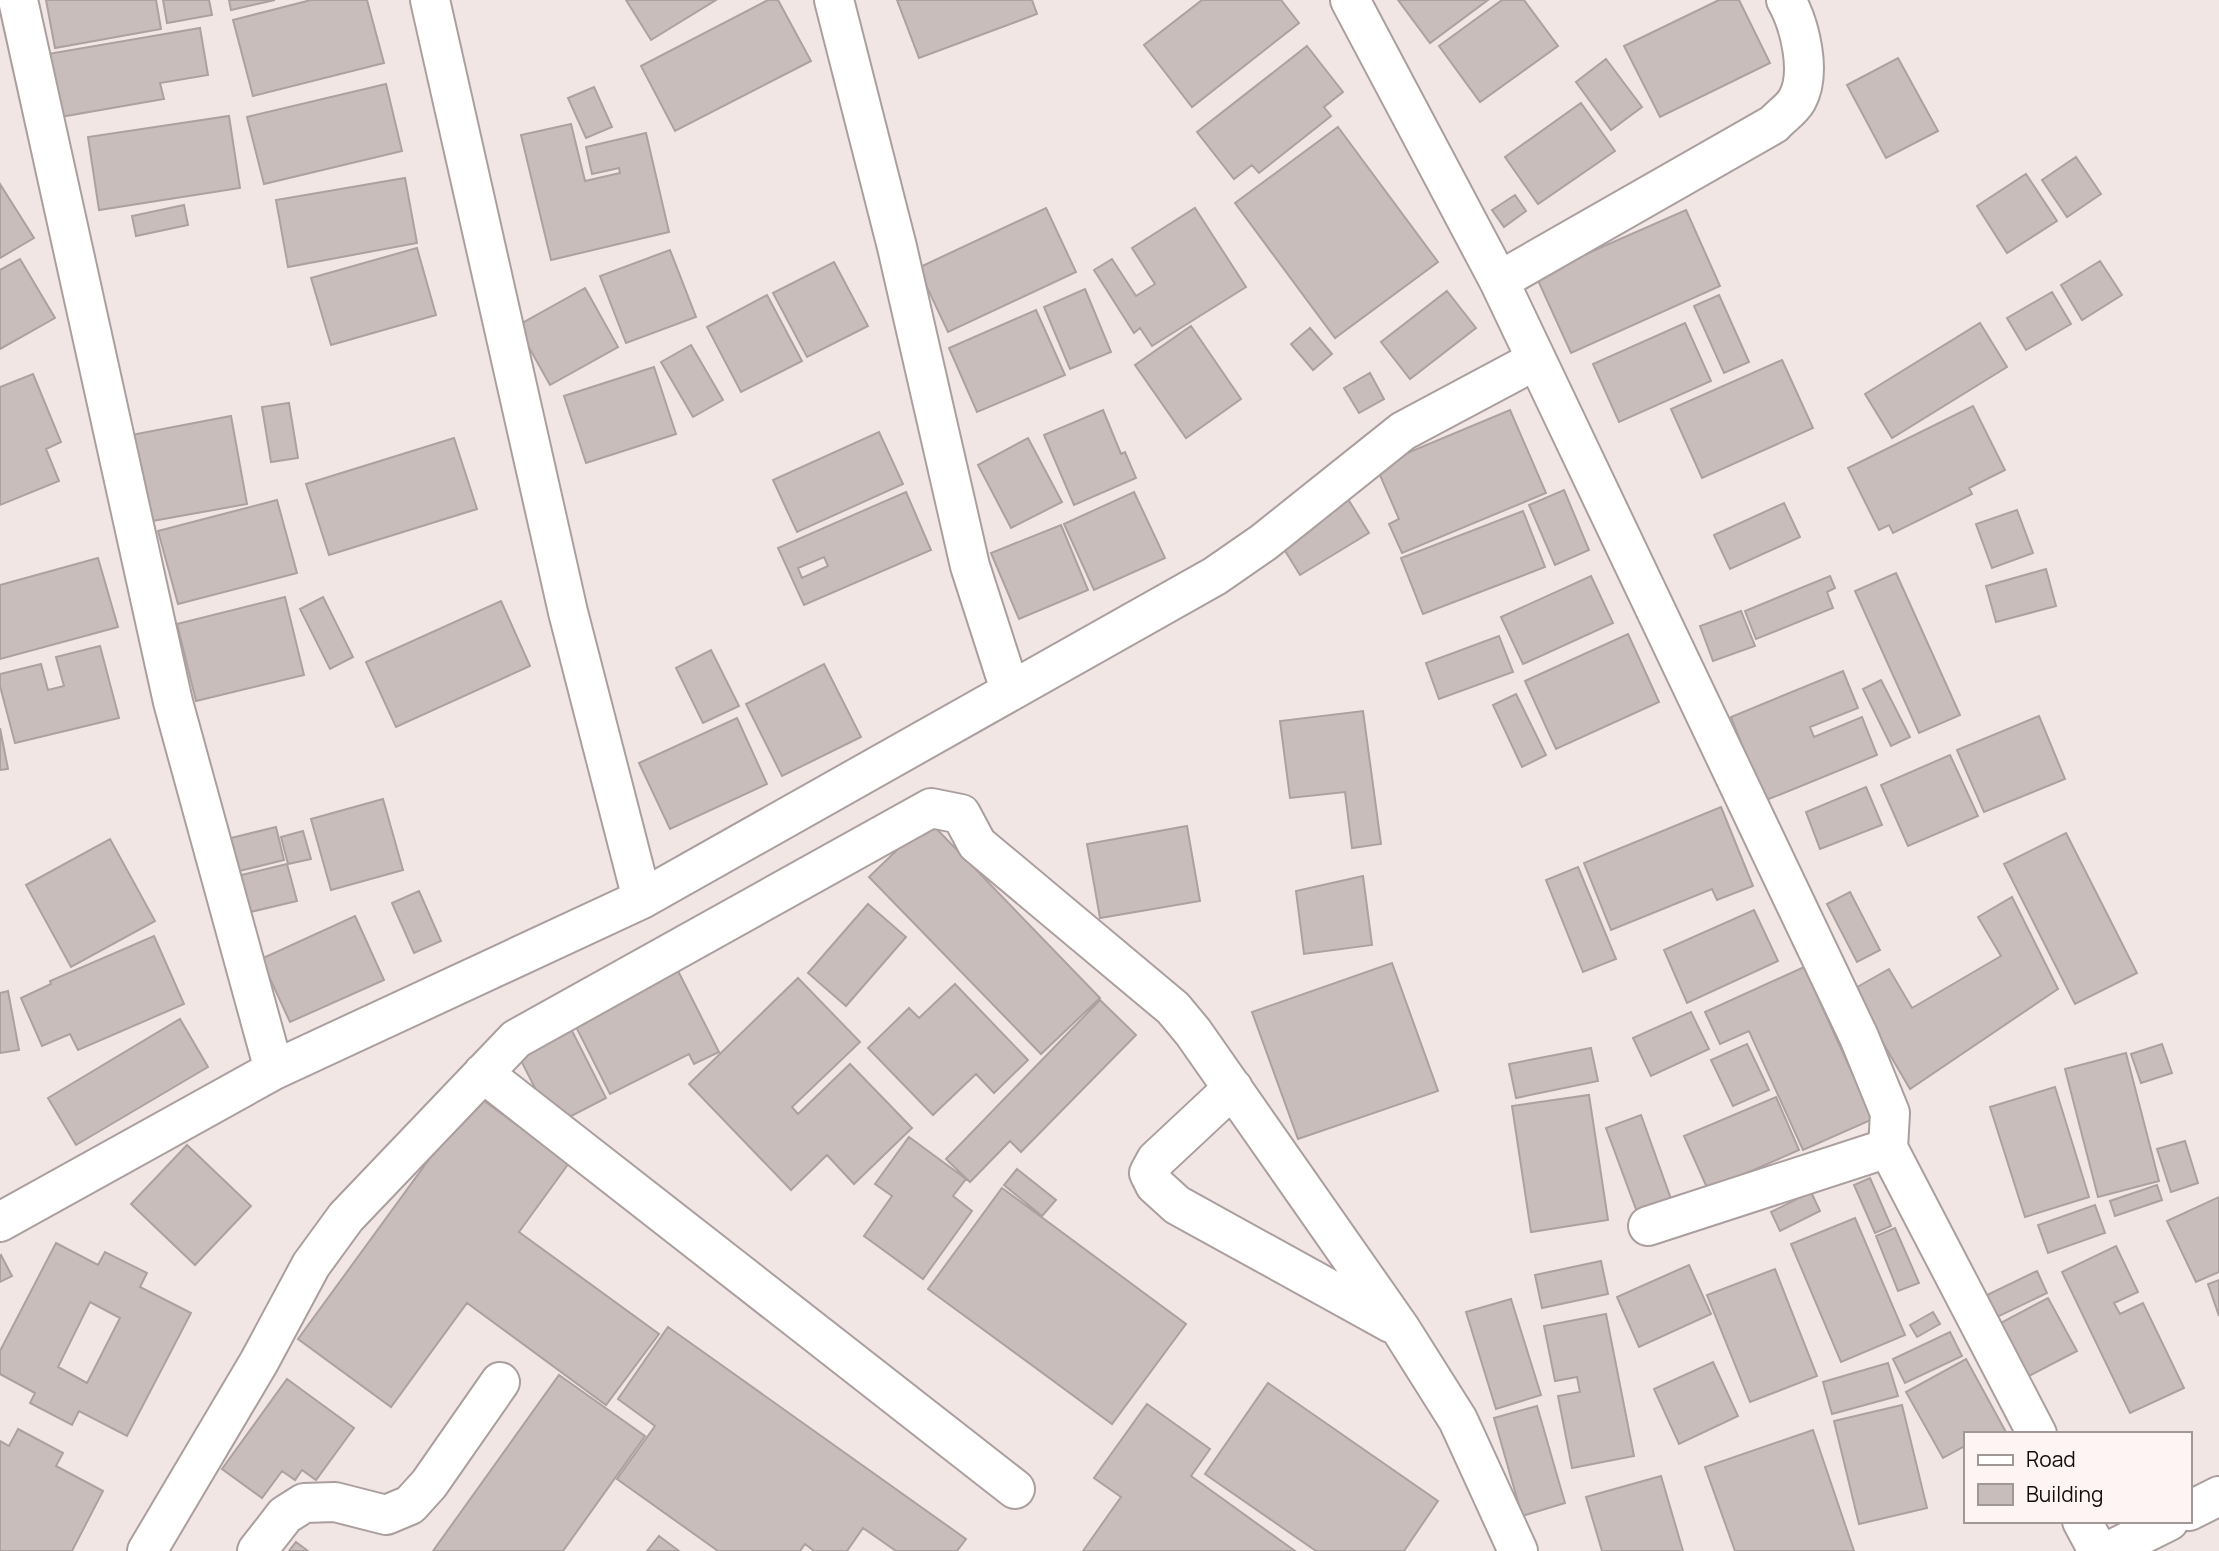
<svg xmlns="http://www.w3.org/2000/svg" width="2219" height="1551" font-family="Manrope,sans-serif">
<style>
.building{fill:#c9bdbc;stroke:#aca1a0;stroke-width:2;fill-rule:evenodd}
.lines{fill:none;stroke-linecap:round;stroke-linejoin:round}
.minor-casing{stroke:#aa9f9e;stroke-width:42}
.highway-casing{stroke:#aa9f9e;stroke-width:42}
.minor{stroke:#fff;stroke-width:38}
.highway{stroke:#fff;stroke-width:38}
</style>
<rect width="100%" height="100%" fill="#f2e6e5"/>
<path class="building" d="M46 0H156L161 29 55 48Z
M163 0H209L212 15 167 23Z
M229 0H275L231 10Z
M311 0H367L384 63 253 96 233 20Z
M626 0H716L651 40Z
M768 0H778L811 61 675 131 641 66Z
M897 0H1032L1037 14 919 58Z
M1202 0H1281L1299 23 1192 107 1144 45Z
M1398 0H1488L1430 43Z
M1502 0H1524L1558 46 1480 102 1439 46Z
M1719 0H1739L1770 63 1660 117 1624 46Z
M200 28 208 75 160 83 164 99 60 117 48 54Z
M1307 46 1343 92 1324 107 1331 116 1259 173 1252 165 1234 179 1197 132Z
M1898 58 1938 131 1886 158 1847 85Z
M1606 59 1642 107 1611 130 1576 82Z
M386 84 402 151 264 184 247 117Z
M594 87 612 127 586 138 568 98Z
M1581 103 1615 151 1538 204 1505 157Z
M229 116 240 188 99 210 88 137Z
M571 124 585 181 620 173 619 168 592 174 586 147 646 133 669 232 551 260 521 135Z
M1338 127 1438 262 1335 338 1235 203Z
M2076 157 2101 194 2067 217 2042 180Z
M2026 174 2057 221 2007 253 1977 206Z
M405 178 417 243 288 267 276 200Z
M0 184 34 238 0 258Z
M1515 195 1526 211 1504 227 1492 210Z
M184 205 188 225 136 236 132 216Z
M1046 208 1076 272 948 332 918 268Z
M1195 208 1246 287 1152 346 1140 328 1134 333 1094 270 1112 259 1136 296 1155 284 1132 248Z
M1686 210 1720 286 1571 353 1536 276Z
M417 248 436 315 331 345 311 278Z
M670 250 696 317 626 343 600 276Z
M20 259 55 318 0 349V270Z
M2100 261 2122 295 2082 320 2061 285Z
M834 262 868 326 807 357 773 293Z
M585 288 618 347 550 385 517 326Z
M1085 289 1111 352 1070 369 1044 307Z
M1447 291 1476 328 1410 379 1381 342Z
M2052 292 2071 324 2026 350 2007 318Z
M767 295 802 361 741 392 707 327Z
M1719 295 1749 362 1724 373 1694 306Z
M1036 310 1065 375 977 412 949 348Z
M1685 323 1711 381 1619 422 1593 364Z
M1980 323 2007 367 1892 438 1865 394Z
M1191 326 1241 399 1186 438 1135 365Z
M1310 328 1332 354 1313 370 1291 344Z
M691 345 723 400 693 417 661 362Z
M1782 360 1813 428 1702 478 1671 409Z
M654 367 676 434 586 463 564 396Z
M1370 373 1384 399 1359 413 1344 388Z
M33 374 61 442 46 449 59 481 0 505V387Z
M289 403 298 458 271 462 262 407Z
M1973 406 2005 470 1969 488 1972 494 1893 533 1889 525 1879 530 1848 468Z
M1103 410 1121 454 1125 452 1136 478 1074 505 1044 435Z
M1510 410 1546 493 1402 553 1389 524 1399 519 1376 466Z
M231 416 247 504 141 523 126 436Z
M879 432 903 484 797 532 773 480Z
M454 438 477 509 329 555 306 484Z
M1028 438 1062 502 1011 528 978 465Z
M1564 490 1589 550 1555 565 1529 505Z
M906 492 931 550 804 605 778 548ZM824 557 828 566 802 578 798 568Z
M1134 492 1165 558 1094 590 1064 524Z
M1348 499 1369 533 1300 575 1279 541Z
M277 500 297 573 178 604 158 531Z
M1784 503 1800 537 1730 569 1714 535Z
M2017 510 2033 553 1992 568 1976 524Z
M1523 511 1545 567 1423 614 1401 558Z
M1061 525 1088 590 1019 619 991 553Z
M98 558 118 627 0 659V585Z
M2046 569 2056 606 1996 622 1986 586Z
M1896 573 1960 715 1919 733 1855 591Z
M1591 576 1613 623 1523 664 1501 617Z
M1830 576 1835 588 1827 592 1833 608 1756 639 1745 611Z
M285 597 304 675 196 701 177 624Z
M323 597 353 657 330 669 300 609Z
M501 601 530 666 396 727 366 662Z
M1741 611 1755 646 1713 661 1700 626Z
M1628 634 1659 702 1556 749 1525 681Z
M1499 636 1513 672 1439 699 1426 663Z
M100 646 119 718 15 743 0 686V674L41 664 48 690 64 686 56 657Z
M711 650 739 706 703 723 676 668Z
M824 664 861 737 782 776 746 704Z
M1843 671 1858 708 1810 727 1814 737 1862 717 1877 755 1764 801 1731 717Z
M1881 680 1910 737 1891 746 1863 689Z
M1516 694 1546 755 1522 767 1493 705Z
M1363 711 1381 844 1352 848 1345 792 1290 798 1280 721Z
M2039 716 2065 779 1984 812 1957 750Z
M737 718 767 784 670 829 639 763Z
M0 728 8 769 0 770Z
M1950 755 1978 816 1908 846 1881 785Z
M1866 787 1882 825 1820 849 1806 812Z
M383 799 403 870 331 890 311 819Z
M1721 807 1753 886 1717 900 1712 889 1611 930 1584 863Z
M928 820 1100 998 1041 1054 869 877Z
M1187 826 1200 901 1100 918 1087 844Z
M276 827 284 860 235 872 227 839Z
M303 831 311 859 288 864 281 837Z
M2066 833 2137 973 2075 1004 2004 864Z
M110 839 155 921 71 967 26 885Z
M287 864 297 901 246 913 237 876Z
M1578 867 1616 959 1583 972 1546 880Z
M1363 876 1372 945 1304 954 1296 891Z
M419 891 441 941 414 953 392 903Z
M1850 892 1880 950 1857 962 1827 904Z
M2012 897 2058 989 1910 1089 1852 990 1889 969 1912 1008 2001 956 1978 917Z
M868 904 906 937 846 1006 808 973Z
M1754 910 1778 961 1687 1003 1664 950Z
M355 916 384 980 290 1022 261 959Z
M154 936 184 1004 78 1050 70 1034 42 1046 21 998 51 984 50 981Z
M674 963 719 1052 694 1064 689 1054 610 1094 570 1015Z
M1392 963 1438 1091 1298 1139 1252 1012Z
M1804 967 1873 1119 1803 1150 1749 1031 1720 1044 1705 1012Z
M798 978 860 1042 792 1107 798 1114 850 1064 912 1128 854 1184 827 1155 791 1190 689 1084Z
M955 984 1028 1060 994 1093 976 1074 933 1115 868 1048 909 1008 919 1018Z
M8 991 19 1050 0 1053V993Z
M1100 1000 1136 1035 1021 1152 1010 1141 970 1182 946 1159Z
M1691 1012 1709 1049 1651 1076 1633 1038Z
M180 1019 208 1067 76 1145 48 1098Z
M567 1021 606 1098 554 1125 514 1047Z
M1747 1044 1769 1090 1733 1106 1711 1060Z
M2162 1044 2172 1073 2141 1083 2131 1054Z
M1591 1048 1598 1081 1516 1098 1509 1064Z
M2126 1053 2159 1181 2098 1197 2065 1069Z
M2055 1087 2089 1197 2025 1217 1990 1107Z
M476 1095 569 1163 519 1232 659 1334 606 1405 467 1303 391 1407 298 1339Z
M1589 1095 1608 1220 1531 1232 1512 1106Z
M1776 1097 1799 1150 1708 1190 1684 1136Z
M1641 1115 1671 1199 1637 1212 1606 1128Z
M909 1137 966 1179 953 1196 972 1211 923 1279 864 1236 892 1196 875 1184Z
M2185 1141 2198 1183 2171 1192 2157 1149Z
M187 1145 251 1206 195 1265 131 1204Z
M1017 1169 1056 1200 1042 1216 1004 1185Z
M1870 1178 1891 1226 1875 1233 1854 1185Z
M2157 1185 2162 1200 2115 1216 2110 1201Z
M1002 1188 1186 1324 1112 1424 928 1289Z
M1811 1192 1820 1211 1780 1231 1771 1212Z
M2219 1197V1272L2196 1282 2167 1221Z
M2095 1205 2105 1233 2048 1253 2038 1225Z
M1855 1218 1905 1335 1841 1362 1791 1244Z
M1895 1228 1919 1283 1898 1291 1876 1236Z
M56 1243 98 1265 105 1252 147 1273 140 1287 191 1313 127 1436 79 1411 72 1425 30 1403 35 1393 0 1374V1351ZM90 1302 120 1318 87 1383 58 1367Z
M2116 1246 2138 1292 2114 1303 2120 1314 2143 1303 2184 1388 2130 1413 2062 1272Z
M1 1255 12 1276 0 1282V1256Z
M1601 1261 1608 1294 1542 1308 1535 1275Z
M1689 1265 1711 1314 1639 1347 1617 1297Z
M1775 1269 1817 1376 1750 1402 1707 1295Z
M2037 1271 2047 1293 1993 1319 1983 1297Z
M2219 1280V1316L2208 1284Z
M2048 1298 2077 1351 2025 1378 1997 1325Z
M1511 1299 1541 1395 1496 1409 1466 1312Z
M1933 1312 1940 1324 1917 1337 1910 1325Z
M1606 1314 1634 1456 1572 1468 1558 1396 1580 1392 1577 1377 1555 1381 1544 1326Z
M668 1327 966 1539 957 1551H896L863 1528 847 1551H814L805 1544 800 1551H718L617 1479 655 1426 618 1399Z
M1950 1332 1962 1356 1905 1383 1893 1359Z
M1966 1359 2007 1434H1965V1446L1943 1458 1906 1392Z
M1713 1362 1738 1416 1679 1444 1654 1389Z
M1888 1363 1898 1396 1832 1414 1823 1382Z
M559 1375 645 1436 563 1551H433Z
M287 1379 354 1428 316 1480 302 1470 295 1480 282 1471 262 1498 222 1469Z
M1268 1383 1438 1501 1404 1551H1316L1205 1474Z
M1147 1404 1210 1449 1191 1476 1295 1551H1083L1121 1497 1094 1478Z
M1902 1405 1927 1508 1859 1524 1834 1421Z
M1537 1406 1565 1503 1522 1516 1494 1418Z
M18 1429 63 1453 56 1466 103 1491 72 1551H0V1441L9 1446Z
M1813 1430 1854 1551H1735L1705 1467Z
M1661 1476 1683 1551H1602L1586 1497Z
M659 1536 679 1551H647Z
M296 1542 308 1551H289Z"/>
<g class="lines">
<defs>
<path id="minor" d="M18 0 173 702 274 1070
M430 0 568 612 642 899
M834 0 897 247 970 566 1010 690
M1350 0 1499 281 1859 1037 1890 1113 1888 1148 2037 1434
M1499 281 1774 124C1780 117 1792 109 1797 100 1812 73 1800 25 1786 0
M483 1073 1015 1489
M1233 1088 1156 1160 1149 1173 1155 1185 1177 1205 1391 1323
M0 1222 274 1070 642 899 1215 576 1264 542 1403 431 1536 360
M1648 1226 1888 1148
M2082 1521 2098 1551
M147 1551 259 1362 311 1265 346 1217 516 1039 931 808 961 814 977 844 1173 1008 1193 1032 1400 1328 1458 1420 1518 1551
M257 1551 285 1515 304 1503 335 1502 386 1515 410 1505 429 1484 500 1382"/>
<path id="highway" d="M2189 1511 2219 1496
M2109 1551 2169 1521"/>
</defs>
<use href="#minor" class="minor-casing"/>
<use href="#highway" class="highway-casing"/>
<use href="#minor" class="minor"/>
<use href="#highway" class="highway"/>
</g>
<rect x="1964" y="1432" width="228" height="91" fill="#fef4f3" stroke="#9f9897" stroke-width="2"/>
<rect x="1978" y="1455" width="35" height="10" fill="#ffffff" stroke="#9f9897" stroke-width="2"/>
<text x="2026" y="1467" font-size="21" fill="#110d0d">Road</text>
<rect x="1978" y="1484" width="35" height="21" fill="#c9bdbc" stroke="#9f9897" stroke-width="2"/>
<text x="2026" y="1502" font-size="21" fill="#110d0d">Building</text>
</svg>
